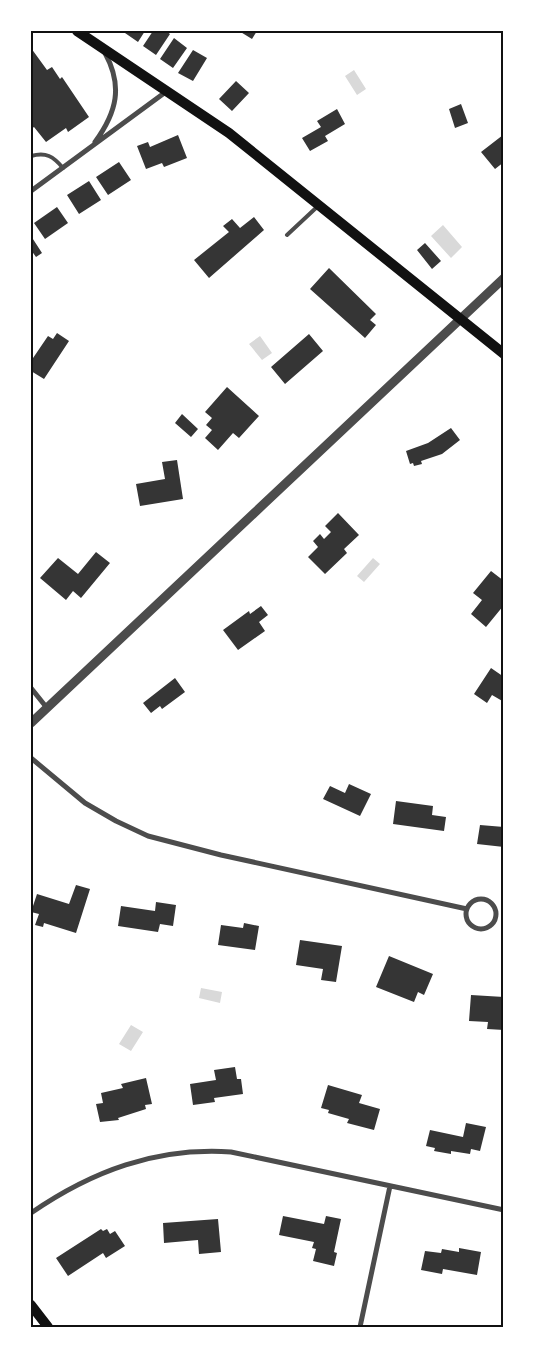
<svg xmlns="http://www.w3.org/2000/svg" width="535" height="1358" font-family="'Space Grotesk',sans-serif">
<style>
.water{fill:#d9d9d9}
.building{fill:#353535}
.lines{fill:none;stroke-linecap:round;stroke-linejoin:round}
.service{stroke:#4c4c4c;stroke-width:4}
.minor{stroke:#4c4c4c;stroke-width:5}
.tertiary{stroke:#4c4c4c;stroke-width:9}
.secondary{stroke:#111;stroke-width:10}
.neatline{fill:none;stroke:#111;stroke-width:2}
</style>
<rect width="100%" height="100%" fill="#fff"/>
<path class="water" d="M354 70 366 89 357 95 345 76Z
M443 225 462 247 451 258 431 236Z
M260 336 272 353 262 360 249 344Z
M373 558 380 564 364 582 357 576Z
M201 988 222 992 220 1003 199 998Z
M131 1025 143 1032 131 1051 119 1044Z"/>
<path class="building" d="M126 31H145L138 42 125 33Z
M153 31H166L170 34 156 55 143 46Z
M239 31H257L252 39Z
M174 38 187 48 173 68 160 59Z
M31 48 47 70 52 67 60 79 62 77 89 117 68 132 66 128 46 142 34 127 31 129Z
M193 50 207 58 193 81 178 73Z
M236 81 249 93 232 111 219 99Z
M461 104 468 123 455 128 449 109Z
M337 109 345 124 325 136 328 141 310 151 302 138 321 127 317 121Z
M178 135 187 158 164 167 162 163 146 169 137 146 148 142 150 147Z
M503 135 504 162 495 169 481 152Z
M119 162 131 180 108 195 96 177Z
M89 181 101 200 79 214 67 195Z
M57 207 68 223 45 239 34 223Z
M254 217 264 230 209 278 194 260 229 232 223 226 232 219 240 228Z
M31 236 42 253 36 257 31 250Z
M425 243 441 261 432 269 417 250Z
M329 268 376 314 370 320 376 325 365 338 310 289Z
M57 333 69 341 44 379 31 371V361L48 336 53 339Z
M309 334 323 351 285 384 271 367Z
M227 387 259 416 239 438 233 433 218 450 205 438 212 430 206 425 212 418 205 412Z
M182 414 198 429 191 437 175 423Z
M451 428 460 440 442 454 421 461 422 464 414 466 413 463 410 464 406 451 428 443Z
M177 460 183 499 140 506 136 484 165 479 162 462Z
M338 513 359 535 344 549 347 553 325 574 308 557 318 547 313 541 320 534 324 539 331 532 325 526Z
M96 552 110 563 81 598 73 591 66 600 40 578 58 558 78 574Z
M491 571 504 581V605L486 627 471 614 482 600 473 593Z
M261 606 268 615 259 622 265 631 238 650 223 630 249 611 250 614Z
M491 668 504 677V702L492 695 487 703 474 694Z
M175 678 185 692 162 709 160 706 151 713 143 703Z
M349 784 371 794 360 816 323 799 330 786 345 793Z
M396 801 433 806 432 815 446 817 444 831 393 824Z
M480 825 504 827V847L477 844Z
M76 885 90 889 76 933 44 923 43 927 35 925 39 914 31 912 37 894 69 904Z
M156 902 176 905 173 926 160 924 158 932 118 926 121 906 155 911Z
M244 923 259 926 255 950 218 945 221 925 243 928Z
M300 940 342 946 336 982 321 980 323 969 296 965Z
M389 956 433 974 424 995 418 992 414 1002 376 987Z
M471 995 504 997V1030L487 1029 488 1022 469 1021Z
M235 1067 237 1079H241L243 1094 214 1098 215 1102 193 1105 190 1084 216 1080 214 1070Z
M146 1078 152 1104 145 1105 146 1109 118 1118 119 1120 100 1122 96 1104 103 1103 101 1093 123 1088 121 1084Z
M328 1085 362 1095 359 1103 380 1109 374 1130 347 1123 349 1119 328 1113 329 1110 321 1108Z
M466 1123 486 1127 480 1151 471 1149 470 1154 451 1151V1154L434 1151 435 1148 426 1146 430 1130 463 1137Z
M283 1216 324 1224 326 1216 341 1219 334 1252 337 1253 334 1266 313 1261 316 1249 312 1248 314 1242 279 1235Z
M218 1219 221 1252 199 1254 198 1240 164 1243 163 1223Z
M101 1229 103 1231 107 1229 110 1234 115 1231 125 1246 106 1258 103 1253 68 1276 56 1258Z
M459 1248 481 1252 477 1275 443 1269 442 1274 421 1270 425 1251 441 1253 442 1249 459 1252Z"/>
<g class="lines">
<path class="service" d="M31 156C46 152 53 156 63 168
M287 235 317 207"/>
<path class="minor" d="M95 142C117 112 123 86 105 53
M31 191 167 91
M31 688 47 708
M31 758 85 803 116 821 148 836 221 855 467 909
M466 914a15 15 0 1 1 30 0a15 15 0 1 1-30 0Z
M31 1213C92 1171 156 1147 231 1152L504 1210
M360 1327 390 1186"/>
<path class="tertiary" d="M31 723 504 278"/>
<path class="secondary" d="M77 31 229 133 504 354
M31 1305 48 1327"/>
</g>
<rect width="535" height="1358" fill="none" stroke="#ffffff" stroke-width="65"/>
<rect x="32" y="32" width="470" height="1294" class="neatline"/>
</svg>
